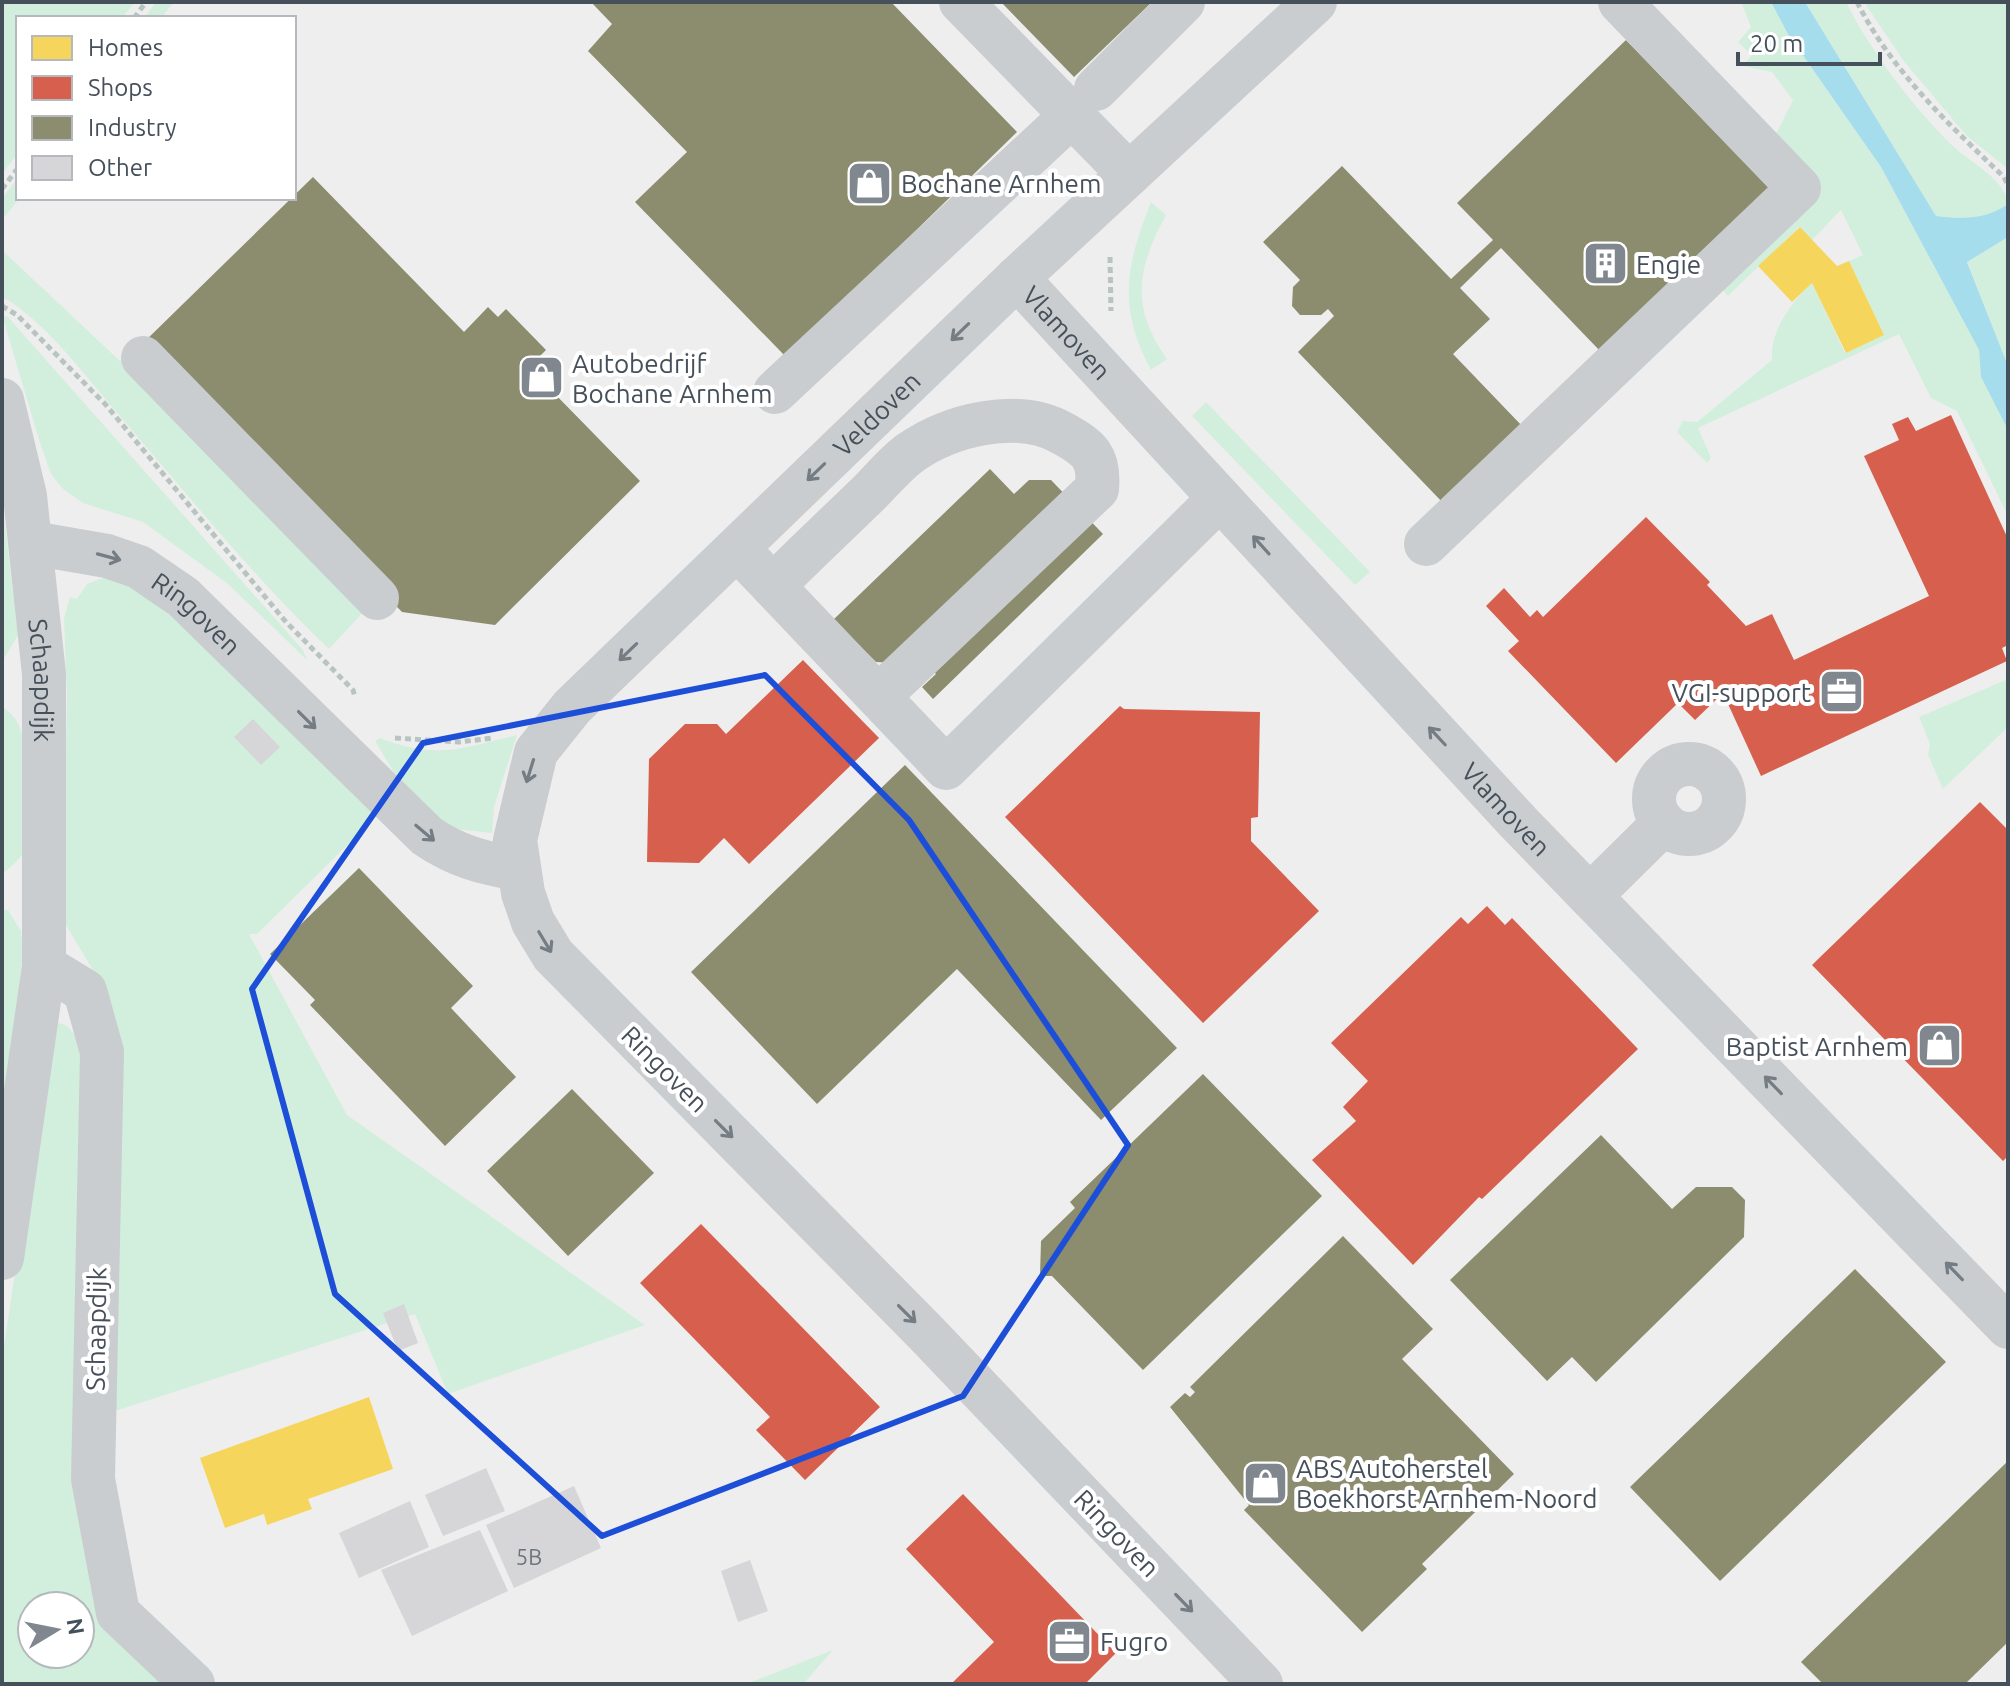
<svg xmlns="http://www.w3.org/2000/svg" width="2010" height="1686" font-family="Ubuntu,sans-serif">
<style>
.green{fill:#d2efdd;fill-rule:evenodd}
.water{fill:#a6dded}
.homes{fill:#f6d55c}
.shops{fill:#d6604d}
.industry{fill:#8c8c6e}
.building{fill:#d6d6d8}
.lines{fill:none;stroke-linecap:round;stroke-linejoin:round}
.path{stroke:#b7c4bf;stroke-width:5;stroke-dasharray:6 4;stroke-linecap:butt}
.minor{stroke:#cacdcf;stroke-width:44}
.oneway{stroke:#747c84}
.marked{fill:none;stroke:#1d4ed8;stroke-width:6;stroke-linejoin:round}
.labels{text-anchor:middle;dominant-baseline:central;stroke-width:8;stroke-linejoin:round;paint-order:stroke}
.number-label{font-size:22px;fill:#6b737c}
.poi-label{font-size:26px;fill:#45505b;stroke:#fff;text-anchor:start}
.street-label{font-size:26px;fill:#45505b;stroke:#fff}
</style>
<rect width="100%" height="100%" fill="#efeeee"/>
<path class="green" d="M2 2H135L122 18H18V153L2 174Z
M156 2H174L161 18H144Z
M1741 2H1771L1788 34 1881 167 1979 350 1981 377 2008 430V516L1957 411 1931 398 1899 334 1698 428 1711 458 1707 463 1677 432 1683 421 1697 422 1772 360C1770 330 1791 303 1812 283L1845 353 1884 335 1849 261 1863 255 1841 210 1812 240 1799 227 1728 296 1719 286 1776 134 1793 100 1772 72 1743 66 1752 55 1738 42 1751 27Z
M1805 2H1846C1870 50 1914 109 1954 147 1971 163 2005 179 2008 204 1984 220 1963 219 1936 216Z
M1864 2H2008V169L1966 135 1903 60Z
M18 178 20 198 2 220V198Z
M1151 202 1166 215C1137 268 1130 307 1167 359L1151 370C1117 307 1126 266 1151 202Z
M2008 237V366L1967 261Z
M2 250 120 361 128 355 369 606 329 649C251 575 184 490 113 408 84 374 42 318 2 297Z
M2 315 8 317 303 650 307 660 228 584 143 522 83 503 63 489 51 474 40 443Z
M1206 402 1370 572 1355 585 1192 416Z
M2 499 18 635 2 662Z
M103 578C166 584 329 759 383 810L257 934H249L347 1115 645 1325 448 1394 415 1314 109 1413 97 977 63 920 67 696 64 618 70 597 77 599 87 584Z
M2008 679V727L1943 789 1928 755 1930 744 1919 717Z
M2 706C11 713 18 720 21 731 26 746 31 832 27 846 23 857 11 867 2 874Z
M517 735 494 807 492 833 445 828 393 771 375 741 380 738C437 760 462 748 517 735Z
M2 909 8 910 21 931 23 954 2 1115Z
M59 1023C78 1027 78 1049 82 1065L78 1443 90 1585 113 1626 176 1684H2V1359L51 1034ZM32 1606H80V1654H32Z
M833 1650 803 1684H746Z"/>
<path class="water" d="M1771 2H1805L1936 216C1963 219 1984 220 2008 204V237L1967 262 2008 366V430L1981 377 1979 350 1881 167 1788 34Z"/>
<path class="homes" d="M1800 227 1837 266 1849 261 1884 335 1846 353 1812 283 1792 302 1758 266Z
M369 1397 393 1469 308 1499 312 1509 267 1525 264 1514 225 1528 200 1458Z"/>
<path class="shops" d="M1951 415 2008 539V645L2002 648 2007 661 1761 776 1723 693 1695 720 1678 703 1616 763 1508 651 1519 641 1486 606 1504 588 1530 617 1537 610 1543 617 1646 517 1710 582 1707 585 1746 626 1772 614 1794 660 1929 596 1864 456 1899 440 1892 424 1908 417 1916 431Z
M803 660 879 738 749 864 724 838 699 863 647 862 649 759 685 724H717L726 734Z
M1120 706 1124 709 1260 712 1258 817 1251 818V841L1319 911 1203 1023 1005 817Z
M1980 802 2008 830V1156L2003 1161 1812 965Z
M1487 906 1505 925 1512 918 1638 1049 1482 1199 1479 1197 1413 1265 1312 1160 1356 1121 1343 1107 1368 1081 1331 1043 1461 917 1468 924Z
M701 1224 880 1407 805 1480 756 1430 770 1417 640 1283Z
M963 1494 1116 1653 1085 1684H951L994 1642 906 1549Z"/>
<path class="industry" d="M591 2H891L1017 132 786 357 635 202 687 152 588 51 612 24Z
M1001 2H1152L1074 77Z
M1626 40 1771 190 1602 353 1501 248 1460 288 1490 319 1453 354 1524 428 1445 505 1298 352 1334 316 1328 309 1321 315H1300L1292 306 1293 287 1300 280 1263 242 1342 166 1451 279 1493 240 1457 203Z
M313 177 464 332 488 307 498 317 506 309 546 350 538 358 560 381 551 390 640 481 495 625 402 612 142 344Z
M990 469 1014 494 1029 480H1051L1103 534 933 699 922 687 936 674 911 648 896 663 876 662 833 620Z
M905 765 1177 1048 1101 1120 957 969 817 1104 691 972Z
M359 868 473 986 451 1008 516 1077 445 1146 310 1005 315 1000 270 954Z
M1203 1074 1322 1196 1143 1370 1052 1276H1040L1041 1241 1075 1208 1070 1202Z
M572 1089 654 1173 568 1256 487 1171Z
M1601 1135 1672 1209 1696 1187H1732L1745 1200 1744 1237 1596 1382 1572 1357 1547 1381 1450 1280Z
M1343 1236 1433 1329 1402 1359 1514 1474 1422 1564 1427 1569 1362 1632 1244 1510 1249 1505 1170 1407 1185 1393 1190 1397 1195 1392 1190 1387Z
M1855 1269 1946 1362 1720 1581 1630 1487Z
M2008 1461V1642L1965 1684H1823L1801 1662Z"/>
<path class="building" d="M253 719 280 747 261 765 234 737Z
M404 1304 418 1343 398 1351 383 1313Z
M486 1468 505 1511 443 1536 425 1495Z
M574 1486 601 1548 514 1588 486 1525Z
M410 1501 429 1547 359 1578 339 1533Z
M480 1530 508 1591 412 1636 381 1570Z
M750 1560 768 1611 738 1622 721 1571Z"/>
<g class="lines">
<path class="path" d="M1857 2C1891 70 1949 125 2004 177L2008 186
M134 18 146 2
M2 189 18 168
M1110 257 1111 311
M2 306 17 315 106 405 286 622 353 690 355 697
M395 738 459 742 493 738"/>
<g class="minor">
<path d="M961 2 1129 174"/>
<path d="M1096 89 1183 2"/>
<path id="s1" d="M1017 278 1519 823 2008 1327"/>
<path d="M143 358 377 598"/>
<path d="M775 392 1072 115"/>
<path id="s2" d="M2 400 25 496 44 674V966L2 1258"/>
<path id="s3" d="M32 543 107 556 139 567 183 597 427 836C456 856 483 863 518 869"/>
<path d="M1426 544 1799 188 1620 2"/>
<path d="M752 564 946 768 1219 499"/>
<path d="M773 586C805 554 838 523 870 492 883 479 896 463 910 453 950 425 1017 408 1062 433 1089 448 1100 456 1097 489L879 696"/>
<circle cx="1689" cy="799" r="35"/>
<path d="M1590 896 1664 823"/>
<path d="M44 966 85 991 102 1052 93 1479 118 1613 193 1684"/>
<path id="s4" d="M1261 1684 925 1332 553 955 533 922 523 893 515 840 536 752 572 707 1017 278 1315 2"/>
</g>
</g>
<defs><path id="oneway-shaft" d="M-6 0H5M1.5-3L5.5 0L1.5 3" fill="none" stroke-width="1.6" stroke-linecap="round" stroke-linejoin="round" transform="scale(2)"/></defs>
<g class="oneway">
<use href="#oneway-shaft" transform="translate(960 332) rotate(136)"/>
<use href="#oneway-shaft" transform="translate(816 472) rotate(136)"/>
<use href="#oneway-shaft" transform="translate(1261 545) rotate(-132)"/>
<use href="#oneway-shaft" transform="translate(109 557) rotate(15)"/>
<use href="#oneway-shaft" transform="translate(628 652) rotate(136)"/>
<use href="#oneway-shaft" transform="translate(307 720) rotate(45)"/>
<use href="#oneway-shaft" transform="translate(1437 736) rotate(-133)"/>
<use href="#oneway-shaft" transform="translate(530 771) rotate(107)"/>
<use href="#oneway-shaft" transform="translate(425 833) rotate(40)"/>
<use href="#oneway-shaft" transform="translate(545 942) rotate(59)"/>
<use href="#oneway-shaft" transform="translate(1773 1085) rotate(-134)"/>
<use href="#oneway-shaft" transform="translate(724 1129) rotate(45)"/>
<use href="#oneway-shaft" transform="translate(1954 1271) rotate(-134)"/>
<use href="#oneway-shaft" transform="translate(907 1314) rotate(45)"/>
<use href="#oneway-shaft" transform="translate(1184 1603) rotate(46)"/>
</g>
<path class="marked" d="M765 675 909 820 1128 1145 963 1396 602 1536 335 1294 252 989 423 743Z"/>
<defs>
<symbol id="shop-square" viewBox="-11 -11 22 22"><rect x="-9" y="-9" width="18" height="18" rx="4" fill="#80878e" stroke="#fff"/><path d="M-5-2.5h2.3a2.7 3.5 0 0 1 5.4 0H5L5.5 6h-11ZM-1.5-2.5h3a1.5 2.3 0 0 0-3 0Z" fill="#fff"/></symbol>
<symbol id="building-square" viewBox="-11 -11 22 22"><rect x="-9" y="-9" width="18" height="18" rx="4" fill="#80878e" stroke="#fff"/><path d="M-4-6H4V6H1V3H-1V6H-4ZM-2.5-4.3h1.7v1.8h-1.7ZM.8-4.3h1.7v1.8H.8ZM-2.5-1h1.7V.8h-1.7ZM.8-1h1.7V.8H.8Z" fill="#fff"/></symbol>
<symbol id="office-square" viewBox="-11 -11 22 22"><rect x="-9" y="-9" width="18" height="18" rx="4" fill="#80878e" stroke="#fff"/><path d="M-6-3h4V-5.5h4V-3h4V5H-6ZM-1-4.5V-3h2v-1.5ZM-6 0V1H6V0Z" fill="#fff"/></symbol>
</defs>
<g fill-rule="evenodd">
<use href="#shop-square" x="844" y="158" width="51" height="51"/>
<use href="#building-square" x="1580" y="238" width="51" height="51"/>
<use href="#shop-square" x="516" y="352" width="51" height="51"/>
<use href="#office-square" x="1816" y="666" width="51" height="51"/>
<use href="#shop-square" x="1914" y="1020" width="51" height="51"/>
<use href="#shop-square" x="1240" y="1458" width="51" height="51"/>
<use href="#office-square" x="1044" y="1616" width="51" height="51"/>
</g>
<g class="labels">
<g class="number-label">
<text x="529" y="1556">5B</text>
</g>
<g class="poi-label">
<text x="901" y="183">Bochane Arnhem</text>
<text x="1636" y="264">Engie</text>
<text x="572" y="363">Autobedrijf<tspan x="572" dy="30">Bochane Arnhem</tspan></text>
<text x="1811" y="692" text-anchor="end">VGI-support</text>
<text x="1908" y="1046" text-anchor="end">Baptist Arnhem</text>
<text x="1296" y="1468">ABS Autoherstel<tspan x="1296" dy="30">Boekhorst Arnhem-Noord</tspan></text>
<text x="1100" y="1641">Fugro</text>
</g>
<g class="street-label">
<text stroke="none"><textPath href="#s1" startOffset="74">Vlamoven</textPath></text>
<text stroke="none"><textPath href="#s4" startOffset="1710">Veldoven</textPath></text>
<text stroke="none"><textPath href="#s3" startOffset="184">Ringoven</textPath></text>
<text stroke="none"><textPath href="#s2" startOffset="284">Schaapdijk</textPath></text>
<text stroke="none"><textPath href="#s1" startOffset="722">Vlamoven</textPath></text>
<text transform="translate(665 1069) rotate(45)">Ringoven</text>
<text transform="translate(96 1329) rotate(-89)">Schaapdijk</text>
<text transform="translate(1117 1533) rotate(46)">Ringoven</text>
</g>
</g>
<rect width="2010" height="1686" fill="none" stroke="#45505b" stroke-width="8"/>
<rect x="16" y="16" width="280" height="184" fill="#ffffff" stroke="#b5b9bd" stroke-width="2"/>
<rect x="32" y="36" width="40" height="24" fill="#f6d55c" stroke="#b5b9bd" stroke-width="2"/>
<text x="88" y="56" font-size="24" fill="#45505b">Homes</text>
<rect x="32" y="76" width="40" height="24" fill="#d6604d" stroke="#b5b9bd" stroke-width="2"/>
<text x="88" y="96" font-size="24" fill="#45505b">Shops</text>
<rect x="32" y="116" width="40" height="24" fill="#8c8c6e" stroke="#b5b9bd" stroke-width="2"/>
<text x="88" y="136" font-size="24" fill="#45505b">Industry</text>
<rect x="32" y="156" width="40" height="24" fill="#d6d6d8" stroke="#b5b9bd" stroke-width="2"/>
<text x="88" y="176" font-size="24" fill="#45505b">Other</text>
<g transform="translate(56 1630) rotate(80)"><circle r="38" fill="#ffffff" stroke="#b5b9bd" stroke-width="2"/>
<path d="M0-6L14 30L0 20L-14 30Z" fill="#80878e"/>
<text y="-12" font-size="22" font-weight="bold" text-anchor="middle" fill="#45505b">N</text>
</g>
<path d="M1738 52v12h142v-12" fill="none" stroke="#45505b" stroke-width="4"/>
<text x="1750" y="52" font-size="24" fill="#45505b" stroke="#ffffff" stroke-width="6" paint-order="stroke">20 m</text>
</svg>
